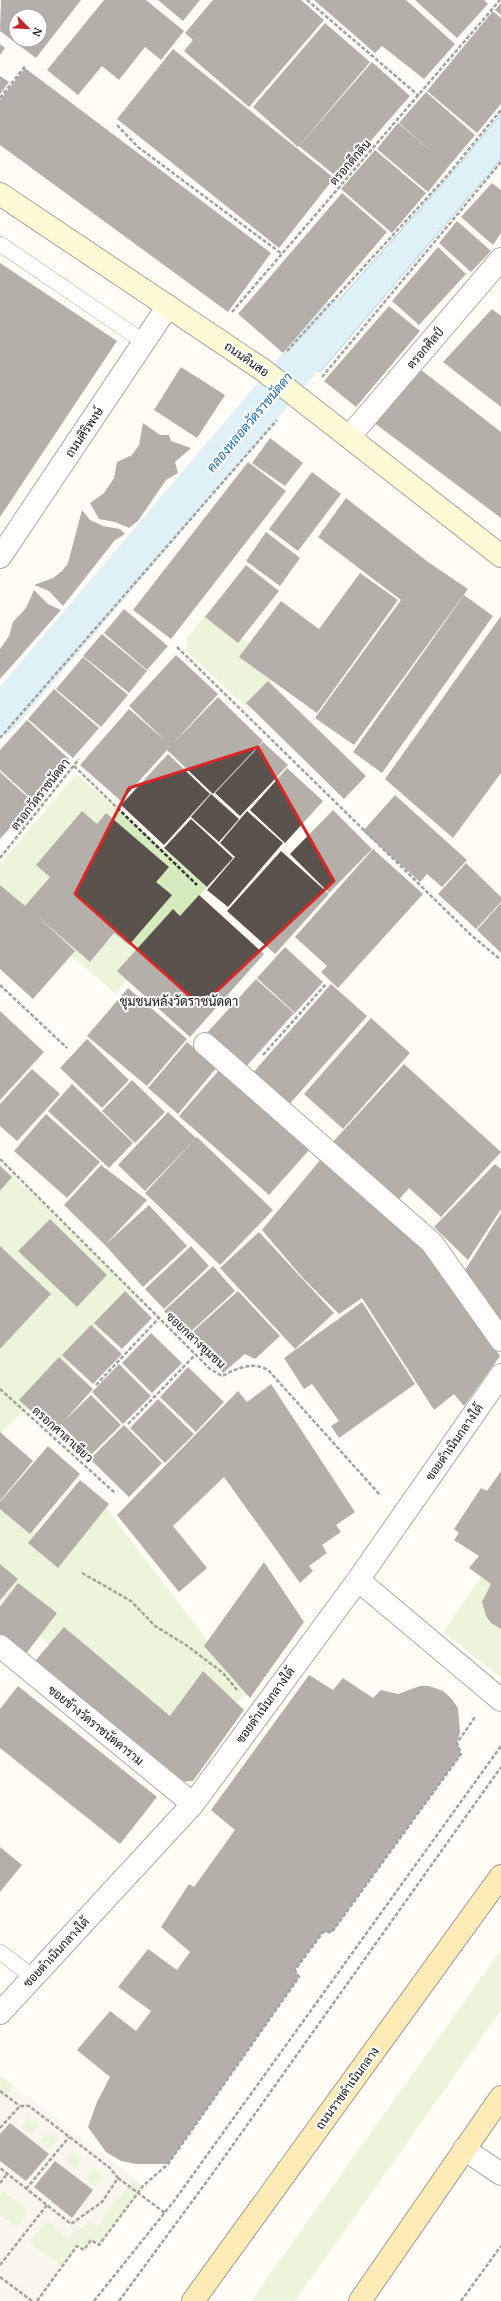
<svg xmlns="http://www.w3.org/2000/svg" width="501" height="2301" font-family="'PT Serif',Sarabun,serif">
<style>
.green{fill:#d5ebbd}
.plaza{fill:#f1ede2;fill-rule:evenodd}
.water{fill:#b9e0f7;stroke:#3f96cf}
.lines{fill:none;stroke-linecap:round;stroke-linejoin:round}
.canal{stroke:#b9e0f7;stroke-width:38}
.building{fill:#5a524d;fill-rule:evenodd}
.service-casing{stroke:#444;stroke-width:16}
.minor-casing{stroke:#444;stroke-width:24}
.secondary-casing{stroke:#333;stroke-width:24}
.primary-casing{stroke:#222;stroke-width:24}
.path{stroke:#333;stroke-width:2.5;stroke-dasharray:4 2;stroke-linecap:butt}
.service{stroke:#fff;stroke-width:15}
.minor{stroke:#fff;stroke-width:22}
.secondary{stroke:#fff6b0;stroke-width:22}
.primary{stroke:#f9d66b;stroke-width:22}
.marked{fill:none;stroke:#d62828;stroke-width:3;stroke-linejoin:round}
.labels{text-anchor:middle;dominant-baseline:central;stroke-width:4;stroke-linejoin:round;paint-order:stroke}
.street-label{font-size:12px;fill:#111;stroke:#fff}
.water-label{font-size:13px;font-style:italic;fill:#1768a6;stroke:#fff}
.neighbourhood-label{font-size:13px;fill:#111;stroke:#fff}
</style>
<rect width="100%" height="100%" fill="#fffdf5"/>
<path class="green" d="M208 611 282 670 250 710 186 651 187 639Z
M76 774 207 887 116 994 0 894V864Z
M0 1163 142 1299 0 1434Z
M0 1500 62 1552 103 1504 248 1693 180 1745 0 1607Z
M481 1577 501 1591V1677L443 1632Z
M501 1950V2010L295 2301H251Z
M0 2075 143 2186 99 2245 91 2240 84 2250 77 2246 37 2301H0Z"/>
<path class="plaza" d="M15 2087 133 2179 97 2226 89 2221 83 2229 77 2227 68 2239 47 2221 30 2242 62 2267 37 2301H0V2215L16 2227 29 2211 3 2191 0 2195V2161L26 2181 49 2154 10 2123 0 2134V2098ZM29 2117 40 2124 32 2134 22 2127ZM48 2132 58 2139 50 2149 40 2142ZM72 2151 82 2159 75 2169 65 2161ZM55 2161 93 2190 72 2217 34 2187ZM94 2168 103 2175 96 2186 86 2179Z"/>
<path class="water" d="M501 114V159L320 372 294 351 451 174Z"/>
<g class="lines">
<path class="canal" d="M0 716 337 319"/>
</g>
<path class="building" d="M1 0H81L36 58 0 31ZM16 16H40V40H16Z
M104 0H146L184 31 161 60 145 47 119 80 102 66 78 95 47 70Z
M158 0H200L183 21Z
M213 0H301L324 20 249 107 184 51 193 40 185 33Z
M314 0H406L455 44 424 79 382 46 375 53Z
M415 0H484L488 4 457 38Z
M501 3V15L495 10Z
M493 11 501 18V104L477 133 427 91Z
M325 23 370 62 298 147 253 107Z
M0 44 5 48 0 55Z
M173 49 334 178 279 248 117 119Z
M372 62 410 96 338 178 299 146Z
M25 68 271 253 228 312 0 145V100Z
M0 76 9 82 0 94Z
M426 92 475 135 449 166 447 165 449 166 428 192 377 149 398 123 431 151 399 123Z
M375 150 426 193 392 233 341 189Z
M492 183 501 190V233L493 245 461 217Z
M342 193 387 232 283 353 238 314Z
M457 221 491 251 471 272 439 243Z
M438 247 466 274 419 325 392 301Z
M0 263 117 341 0 517Z
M389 306 420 331 356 407 324 381Z
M492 309 501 316V407L443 362Z
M416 366 501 432V518L369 419Z
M181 367 225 395 197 438 154 410Z
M143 423 160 435H169L171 441 191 448 175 462 178 473 166 480 138 521 129 528 115 522 99 519 90 503 104 493 114 478 117 462 132 455 139 445Z
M270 438 303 463 285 486 252 463Z
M248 462 286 491 171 639 133 610Z
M312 472 341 494 298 551 269 529Z
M346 498 428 562 468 589 354 745 315 718 401 600 318 537Z
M82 510 90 520 103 526 120 529 125 534 115 540 63 606 49 591 34 585 53 578 62 571 68 563Z
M266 532 300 558 280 586 246 561Z
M246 565 279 591 238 643 205 617Z
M360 573 398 600 317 713 239 657 281 601 319 629Z
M34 590 48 604 61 610 0 679V649L9 636 13 622 26 608Z
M464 595 493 616 382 773 353 752Z
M124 609 168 646 147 670 104 633Z
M501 616V773L453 838 385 779Z
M102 634 147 671 129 693 83 656Z
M176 655 218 694 121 801 80 765 129 709 167 742 129 706Z
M83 657 128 695 101 727 56 689Z
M268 681 366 776 344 799 246 703Z
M54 689 99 728 73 758 28 719Z
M218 697 263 741 213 794 167 750Z
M27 720 69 759 33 800 0 770V750Z
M263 742 288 765 240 816 215 793Z
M168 754 210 794 164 845 121 805Z
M287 768 323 801 285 843 250 810Z
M0 772 33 802 0 839Z
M211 794 239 819 219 842 191 817Z
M395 795 467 860 442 887 427 874 420 882 363 831Z
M333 810 372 849 329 893 290 854Z
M82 811 97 824 106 813 169 867 156 882 172 895 129 945 114 933 90 962 37 916 75 951 33 999 0 969V885L25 906 50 877 36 865Z
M247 811 283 843 228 907 207 890 235 857 220 843Z
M191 819 233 858 207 887 164 848Z
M373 849 423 894 338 988 321 972 327 966 295 937Z
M281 851 329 894 275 954 227 911Z
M466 863 501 897V902L476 929 438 894Z
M199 895 264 954 190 1037 117 971 173 909 180 916Z
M501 903V953L477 930Z
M285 947 323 982 295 1013 257 978Z
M256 979 294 1013 243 1070 205 1035Z
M331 984 367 1016 287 1107 251 1075Z
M128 988 187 1039 147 1086 87 1036Z
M0 1011 44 1052 0 1100Z
M371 1018 410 1053 343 1129 304 1094Z
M87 1039 129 1080 102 1108 60 1068Z
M187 1042 217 1067 178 1114 148 1088Z
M404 1064 501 1152 441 1217 409 1188 396 1203 331 1144Z
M32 1069 60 1094 17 1141 0 1126V1104Z
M220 1069 310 1149 269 1195 179 1116Z
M132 1080 165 1112 135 1143 102 1111Z
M72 1084 133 1143 109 1168 48 1111Z
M168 1112 196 1138 145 1191 118 1165Z
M46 1114 100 1162 67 1198 14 1151Z
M197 1137 273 1210 220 1265 145 1193Z
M321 1159 428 1250 500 1356 464 1406 454 1394 434 1410 362 1298 339 1314 303 1278 262 1230Z
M495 1164 501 1169V1209L468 1260 434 1227Z
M101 1165 147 1200 105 1245 64 1205Z
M0 1166 12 1177 0 1191Z
M149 1205 187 1246 143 1287 105 1245Z
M501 1213V1327L462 1275Z
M50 1219 107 1275 77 1307 18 1251Z
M259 1232 334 1313 295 1349 220 1268Z
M0 1246 51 1294 0 1349Z
M191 1246 209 1266 164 1309 145 1289Z
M213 1266 235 1291 186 1336 164 1311Z
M125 1291 152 1318 122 1349 94 1323Z
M238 1291 280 1336 255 1359 245 1354 223 1373 189 1335Z
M362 1302 415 1384 339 1438 331 1426 339 1421 312 1384 304 1389 284 1358Z
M91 1325 122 1354 93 1384 62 1355Z
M151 1333 182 1363 152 1393 122 1363Z
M59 1357 93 1389 64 1421 91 1395 121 1425 91 1455 61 1424 54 1432 19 1400Z
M119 1364 151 1396 123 1424 92 1392Z
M188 1367 224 1402 196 1432 160 1397Z
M271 1384 355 1512 336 1525 341 1532 322 1545 327 1553 309 1566 313 1571 300 1583 224 1477 173 1526 207 1568 179 1592 117 1515 238 1391 247 1402Z
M158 1399 194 1434 165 1463 130 1428Z
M124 1425 162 1463 129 1497 90 1459Z
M0 1432 33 1461 0 1501Z
M48 1446 80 1474 30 1534 0 1509V1502Z
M501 1471V1629L491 1623 486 1616 482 1602 491 1584 469 1568 479 1556 454 1540 459 1533 454 1529 481 1488 487 1491Z
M80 1480 109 1504 58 1568 28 1543Z
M264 1562 304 1622 250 1698 204 1646Z
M0 1564 18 1579 0 1600Z
M18 1583 57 1613 25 1655 0 1636V1607Z
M64 1627 170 1716 203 1671 244 1710 193 1781 172 1782 30 1667Z
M309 1675 333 1690 343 1678 373 1698 381 1690 398 1694 420 1686H429L443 1691 451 1698 458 1708 460 1732 457 1743 461 1754 332 1932H323L295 1970 299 1977 168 2164H136L121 2161 106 2152 88 2127 97 2102 110 2077 77 2050 110 2011 136 2031 151 2011 118 1987 148 1949 177 1970 190 1952 161 1927 189 1884 194 1887 235 1830 211 1810Z
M18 1686 157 1797 120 1844 0 1748V1709Z
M0 1847 22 1865 0 1892Z
M10 2123 49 2154 26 2181 0 2161V2134Z
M55 2161 93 2190 72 2218 34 2187Z"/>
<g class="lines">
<defs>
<path id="service" d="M0 244 144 342
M0 1952 33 1977"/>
<path id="minor" d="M349 437 501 259
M0 557 168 306
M205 1044 432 1243 501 1340
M358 1580 501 1700
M0 1646 193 1804
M0 2013 193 1804 358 1580 501 1375
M464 2149 501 2174"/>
<path id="secondary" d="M0 194 263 370 501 556"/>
<path id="primary" d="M193 2301 501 1876
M360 2301 501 2097"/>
</defs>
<use href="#service" class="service-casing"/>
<use href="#minor" class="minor-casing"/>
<use href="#secondary" class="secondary-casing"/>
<use href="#primary" class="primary-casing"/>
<path class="path" d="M307 0 419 96
M0 98 26 65
M117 125 138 147 282 254
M232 312 500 0
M287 351 446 177 501 110
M322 377 501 162
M177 647 471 935 501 960
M0 738 277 420
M74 766 197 885
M0 858 79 759
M0 985 67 1048
M263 1055 326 984
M0 1159 210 1369 222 1376C236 1369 254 1360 269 1371L380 1495
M96 1385 159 1318
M0 1389 115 1493
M128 1424 196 1354
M82 1573 131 1601 155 1626 186 1645 223 1673 238 1691
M0 2091 20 2106
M0 2128 20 2106H29L110 2168 118 2178 102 2202 71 2224 0 2168
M118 2178 165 2213
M0 2183 7 2174
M26 2189 69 2137
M0 2265 47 2205
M0 2277 32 2301
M37 2301 77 2246 84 2250 91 2240 99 2245 143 2186 168 2164 299 1977 295 1970 323 1932H332L461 1754 457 1743 475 1717
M94 2301 174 2201 501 1746
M119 2301 213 2173 501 1767
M461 2301 501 2246"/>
<use href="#service" class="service"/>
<use href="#minor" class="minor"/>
<use href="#secondary" class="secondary"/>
<use href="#primary" class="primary"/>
</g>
<path d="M0 0H501V2301H0ZM258 747 334 881 201 1006 75 894 129 788Z" fill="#fffdf5" fill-opacity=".55" fill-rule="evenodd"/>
<path class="marked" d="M258 747 334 881 201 1006 75 894 129 788Z"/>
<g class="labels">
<g class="street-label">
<text transform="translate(350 162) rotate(-49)">ตรอกดึกดิน</text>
<text transform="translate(425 348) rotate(-49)">ตรอกศิลป์</text>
<text transform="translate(247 359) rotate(35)">ถนนดินสอ</text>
<text transform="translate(84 432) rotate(-56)">ถนนศิริพงษ์</text>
<text transform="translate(40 794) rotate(-52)">ตรอกวัดราชนัดดา</text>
<text transform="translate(196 1340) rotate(43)">ซอยกลางชุมชน</text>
<text transform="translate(63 1434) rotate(42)">ตรอกศาลาเขียว</text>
<text transform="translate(454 1442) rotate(-55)">ซอยดำเนินกลางใต้</text>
<text transform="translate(265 1705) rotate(-54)">ซอยดำเนินกลางใต้</text>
<text transform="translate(96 1725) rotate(39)">ซอยข้างวัดราชนัดดาราม</text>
<text transform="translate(56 1952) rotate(-47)">ซอยดำเนินกลางใต้</text>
<text transform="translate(347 2088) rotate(-54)">ถนนราชดำเนินกลาง</text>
</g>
<g class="water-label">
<text transform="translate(249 422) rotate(-50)">คลองหลอดวัดราชนัดดา</text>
</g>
<g class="neighbourhood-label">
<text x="179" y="1001">ชุมชนหลังวัดราชนัดดา</text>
</g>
</g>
<g transform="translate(28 28) rotate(114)"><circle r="19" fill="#ffffff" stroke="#a0a0a0"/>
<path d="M0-3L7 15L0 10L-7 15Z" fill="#c4262e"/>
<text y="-6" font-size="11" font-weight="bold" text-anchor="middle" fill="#111111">N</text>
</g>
</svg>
